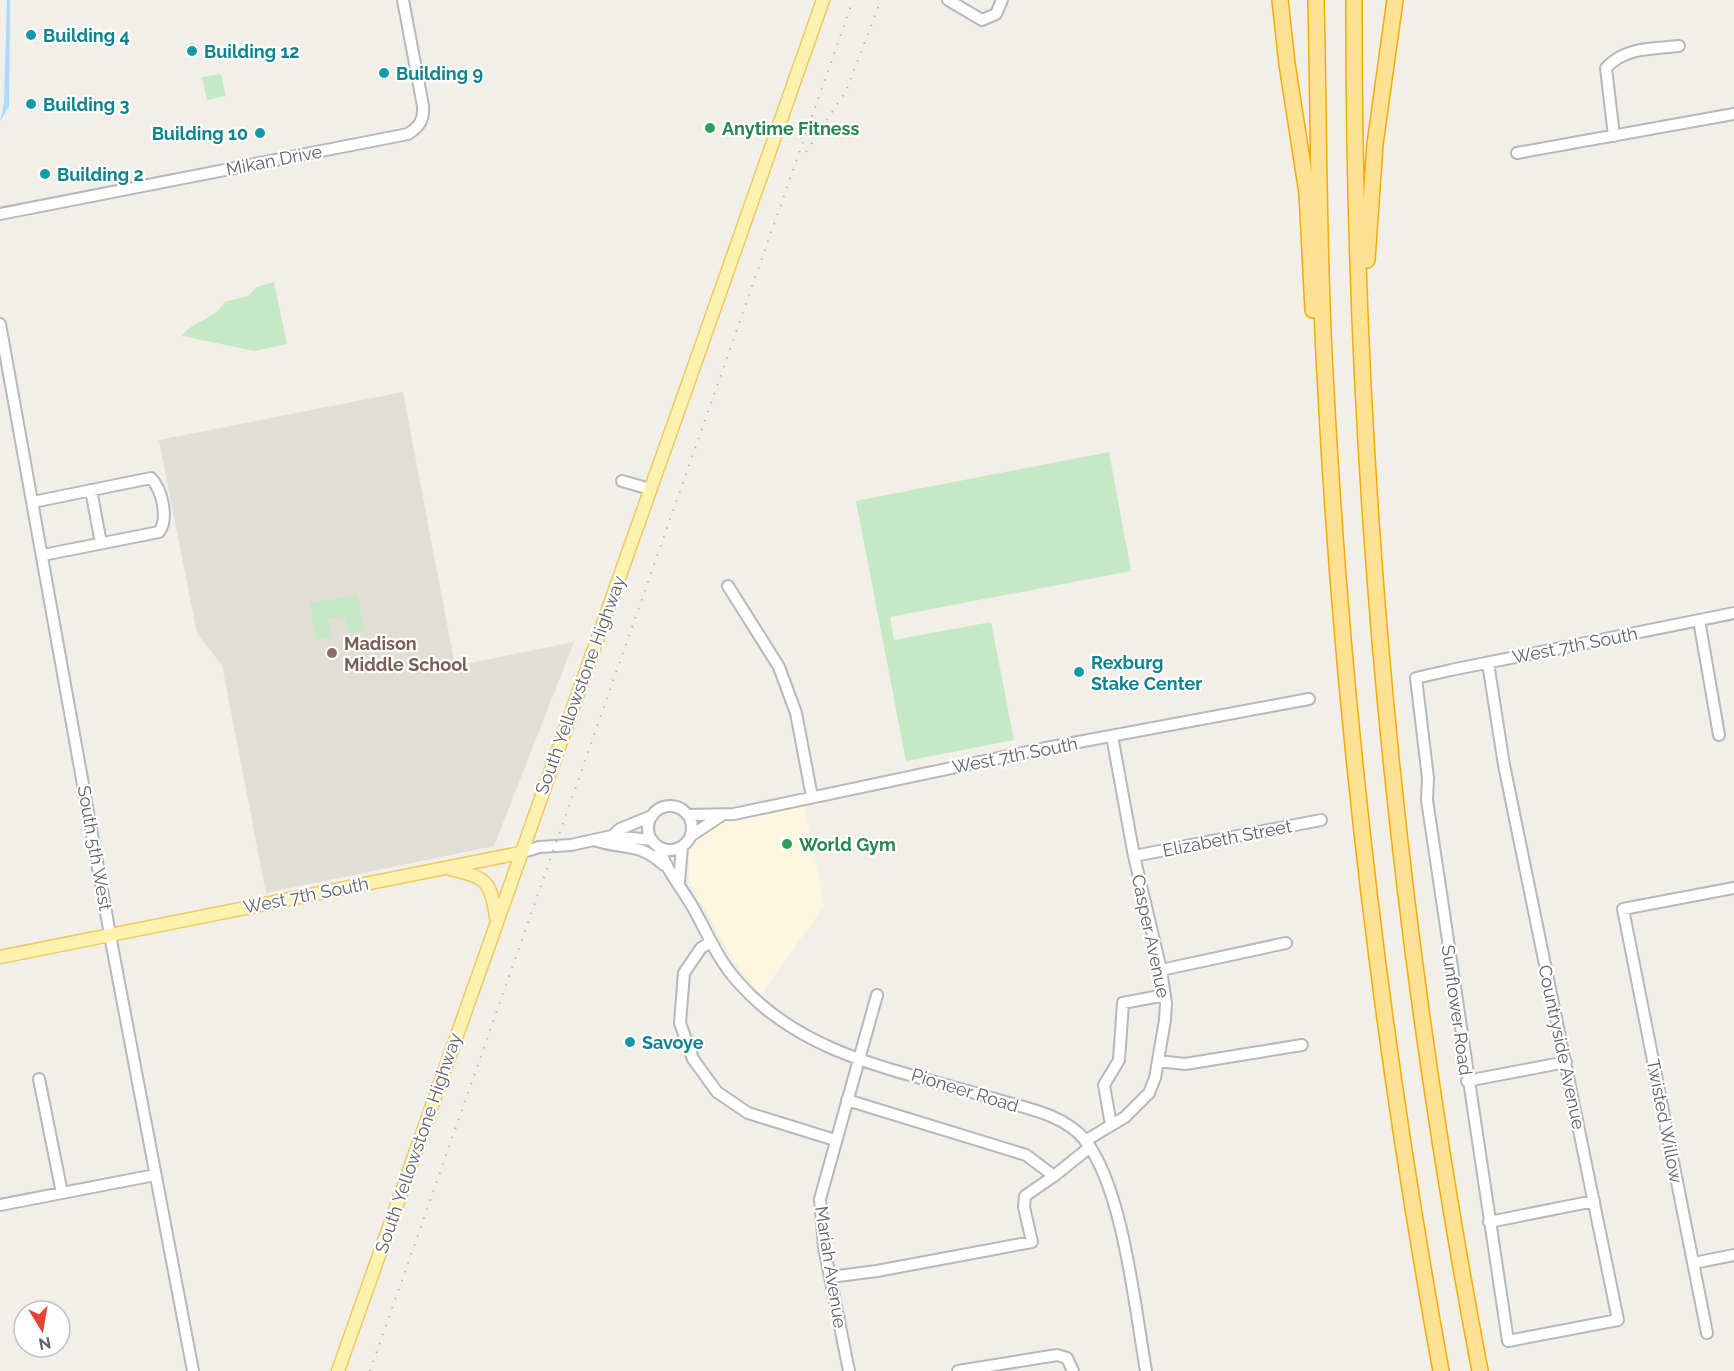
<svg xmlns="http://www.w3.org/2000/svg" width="1734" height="1371" font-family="Raleway,sans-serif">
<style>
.commercial{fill:#fef7e0}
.education{fill:#e1ded6}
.green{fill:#c5e8c5}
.water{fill:#aadaff}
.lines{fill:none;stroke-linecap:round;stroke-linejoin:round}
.minor-casing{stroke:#b5b8bc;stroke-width:14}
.major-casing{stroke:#f2c960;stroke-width:15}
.highway-casing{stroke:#f9ab00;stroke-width:18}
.minor{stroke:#fff;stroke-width:10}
.major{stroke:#fff2af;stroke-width:12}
.highway{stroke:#fde293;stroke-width:15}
.rail{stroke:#b6b7b8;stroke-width:2;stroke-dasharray:1.5 8;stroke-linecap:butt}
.culture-dot{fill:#0f9aa8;stroke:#fff;stroke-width:2}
.leisure-dot{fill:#2e9e5b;stroke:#fff;stroke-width:2}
.education-dot{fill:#8d6e63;stroke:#fff;stroke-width:2}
.labels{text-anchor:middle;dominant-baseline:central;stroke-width:4.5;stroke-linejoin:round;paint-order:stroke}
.culture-label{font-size:18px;font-weight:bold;fill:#0d838f;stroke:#fff;text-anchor:start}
.leisure-label{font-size:18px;font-weight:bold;fill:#27864d;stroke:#fff;text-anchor:start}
.street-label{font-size:18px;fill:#5f6368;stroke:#fff}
.education-label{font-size:18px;font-weight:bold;fill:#785e54;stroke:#fff;text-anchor:start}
</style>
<rect width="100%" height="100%" fill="#f1efe8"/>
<path class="commercial" d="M804 804 825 909 821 910 761 995 733 960 689 880V845L720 822Z"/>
<path class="education" d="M403 392 455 666 574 642 494 846 266 893 222 665 197 634 159 440Z"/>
<path class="green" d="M221 74 226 96 207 100 202 77Z
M274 282 287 344 255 351 182 336C193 320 217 319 224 302L248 296 257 287Z
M1109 452 1131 571 890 617 894 640 991 622 1014 740 906 761 856 501Z
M357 595 365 630 349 633 345 616 328 619 331 637 316 640 310 603Z"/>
<path class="water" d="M7 0H10L9 106 0 122 4 103Z"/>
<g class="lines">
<defs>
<path id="minor" d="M948 0 982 20 996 14 1002 0
M1614 136 1606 68C1625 47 1652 49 1679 46
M1517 153 1734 114
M0 214 408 134C420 126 424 120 423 106L403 0
M0 324 113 951 193 1371
M622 481 650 489
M91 490 101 543
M33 502 151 478C162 490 169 518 159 532L43 555
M728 586 779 667 796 713 812 797
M1699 620 1719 735
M1488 663 1504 765 1618 1320 1508 1341 1427 800 1428 778 1416 678 1451 670 1734 613
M648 828a22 22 0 1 1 44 0a22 22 0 1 1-44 0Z
M689 815 734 814 1046 748 1309 699
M692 835 722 815
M612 836 620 829 652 816
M597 841C627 850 638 842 664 865
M659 847C666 871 684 890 696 913 709 937 720 963 739 983 805 1058 905 1071 995 1099 1025 1108 1064 1114 1085 1140 1123 1188 1135 1308 1146 1371
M520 853 539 847 571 845 612 836 652 840
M1134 856 1321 820
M679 882 682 847
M711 942 701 948 684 973 680 1023 693 1059 717 1092 748 1113 835 1140
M1161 970 1286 943
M1158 1061 1185 1064 1302 1045
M39 1079 62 1193
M1467 1081 1566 1062
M847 1100 1026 1155 1054 1176 1090 1147
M1111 1125 1104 1085 1119 1060 1123 1003 1165 995
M1085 1141 1125 1117 1149 1093 1155 1078 1165 1020 1166 1003 1161 970 1134 856 1112 736
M0 1205 155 1175
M1489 1222 1594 1201
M1694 1263 1734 1255
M830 1277 877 1271 1032 1242 1024 1207 1025 1196 1054 1176
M1707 1333 1623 909 1734 888
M849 1371 824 1247 820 1199 877 995
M958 1371 1057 1355 1067 1358 1073 1371"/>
<path id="major" d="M450 869C486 878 490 879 496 917
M0 957 520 853
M338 1371C496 913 664 458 823 0"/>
<path id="highway" d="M1280 0 1287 64 1307 193 1313 310
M1316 0C1319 125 1318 250 1325 374 1342 708 1381 1042 1441 1371
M1354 0C1353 459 1394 920 1480 1371
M1367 260 1375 144 1395 0"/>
</defs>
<use href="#minor" class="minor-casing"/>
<use href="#major" class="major-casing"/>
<use href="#highway" class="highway-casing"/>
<use href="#minor" class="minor"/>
<use href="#major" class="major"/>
<use href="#highway" class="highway"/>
<path class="rail" d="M806 152 846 91 881 0
M370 1371 853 0"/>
</g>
<g class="culture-dot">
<circle cx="31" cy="35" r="6"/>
<circle cx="192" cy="51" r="6"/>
<circle cx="384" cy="73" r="6"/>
<circle cx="31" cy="104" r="6"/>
<circle cx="260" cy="133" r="6"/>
<circle cx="45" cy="174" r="6"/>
<circle cx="1079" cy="672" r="6"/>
<circle cx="630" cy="1042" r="6"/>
</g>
<g class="leisure-dot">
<circle cx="710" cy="128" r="6"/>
<circle cx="787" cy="844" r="6"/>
</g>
<circle class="education-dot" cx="332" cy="653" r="6"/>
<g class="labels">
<g class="culture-label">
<text x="43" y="35">Building 4</text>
<text x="204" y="51">Building 12</text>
<text x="396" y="73">Building 9</text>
<text x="43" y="104">Building 3</text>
<text x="248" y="133" text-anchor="end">Building 10</text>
<text x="57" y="174">Building 2</text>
<text x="1091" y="662">Rexburg<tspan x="1091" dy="21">Stake Center</tspan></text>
<text x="642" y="1042">Savoye</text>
</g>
<g class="leisure-label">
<text x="722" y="128">Anytime Fitness</text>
<text x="799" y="844">World Gym</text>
</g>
<g class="street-label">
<text transform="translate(274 160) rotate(-11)">Mikan Drive</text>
<text transform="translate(1575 645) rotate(-11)">West 7th South</text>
<text transform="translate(580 685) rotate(-70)">South Yellowstone Highway</text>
<text transform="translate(1015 755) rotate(-11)">West 7th South</text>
<text transform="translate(1227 838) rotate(-11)">Elizabeth Street</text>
<text transform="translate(95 848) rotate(80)">South 5th West</text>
<text transform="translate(306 895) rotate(-11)">West 7th South</text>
<text transform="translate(1151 936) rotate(78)">Casper Avenue</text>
<text transform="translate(1457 1010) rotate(82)">Sunflower Road</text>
<text transform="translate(1562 1047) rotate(78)">Countryside Avenue</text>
<text transform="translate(965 1090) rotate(17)">Pioneer Road</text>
<text transform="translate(1665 1121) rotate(79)">Twisted Willow</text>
<text transform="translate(418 1143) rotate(-71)">South Yellowstone Highway</text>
<text transform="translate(831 1267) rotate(81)">Mariah Avenue</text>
</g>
<g class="education-label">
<text x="344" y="643">Madison<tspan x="344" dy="21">Middle School</tspan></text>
</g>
</g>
<g transform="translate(42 1329) rotate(169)"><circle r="28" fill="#ffffff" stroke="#bfc1c3" stroke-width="1.5"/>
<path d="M0-4.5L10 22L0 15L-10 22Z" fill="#ea4335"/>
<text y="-9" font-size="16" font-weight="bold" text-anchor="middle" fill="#5f6368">N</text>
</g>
</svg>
